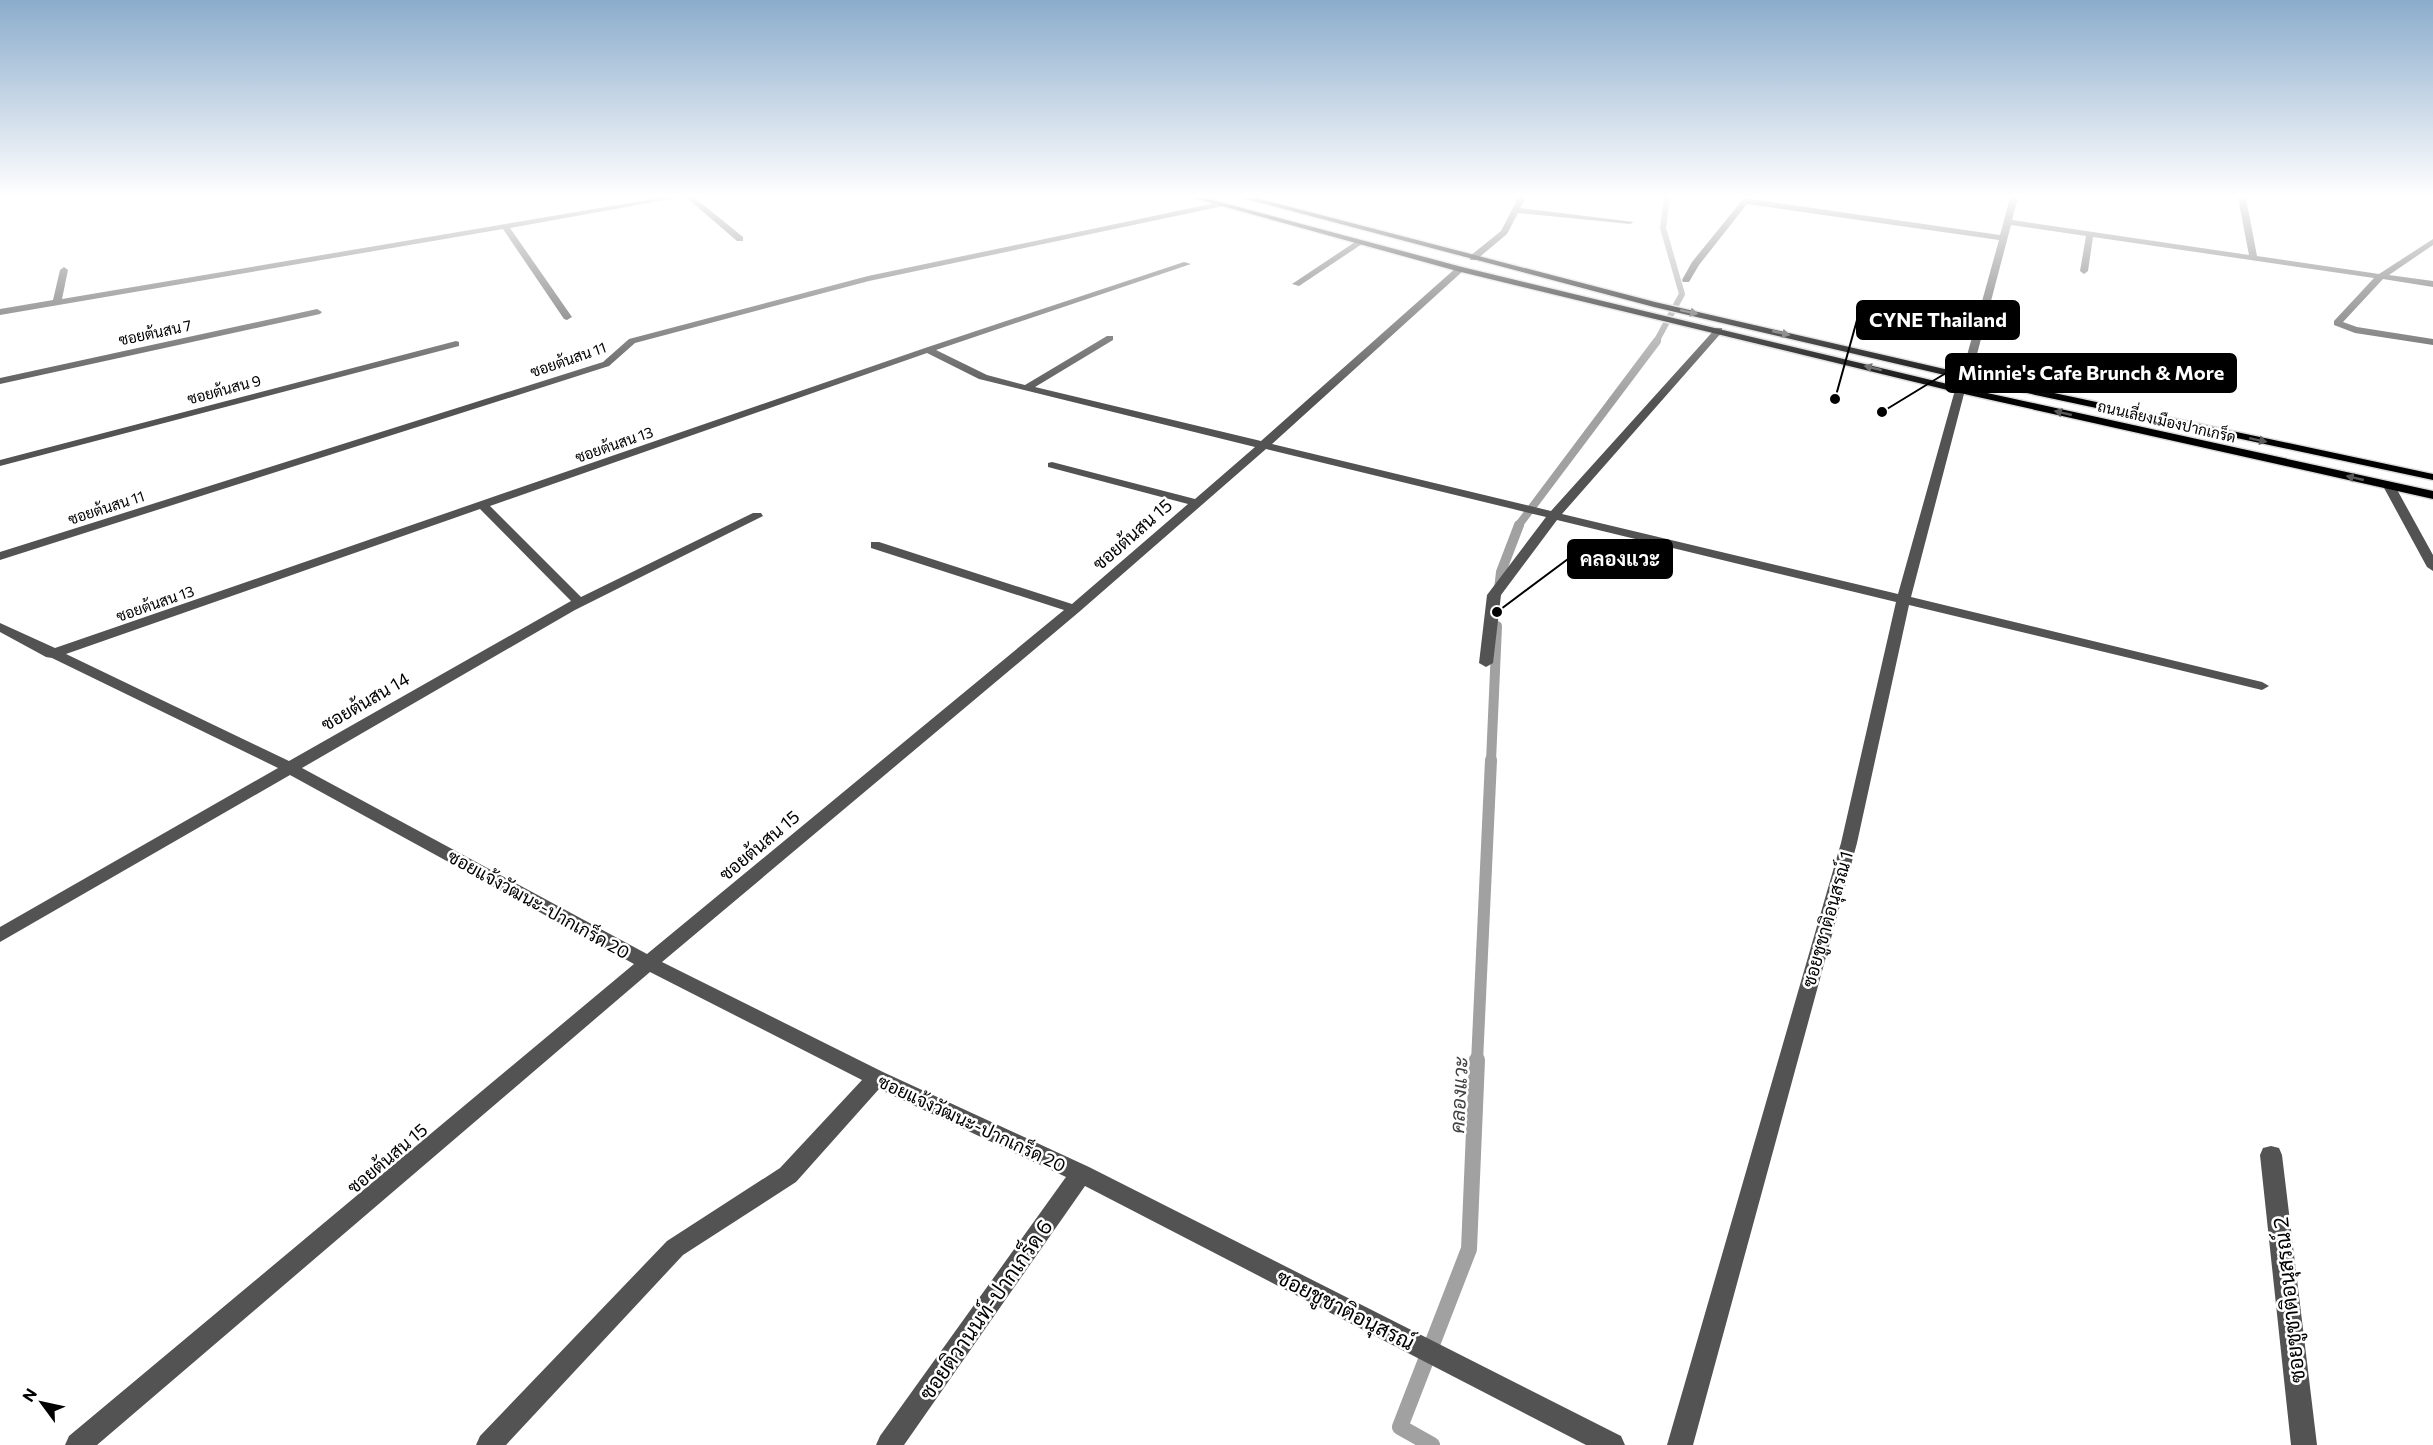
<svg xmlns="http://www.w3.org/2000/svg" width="2433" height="1445" font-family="Commissioner,Sarabun,sans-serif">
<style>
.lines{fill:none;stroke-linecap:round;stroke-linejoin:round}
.stream-far4{stroke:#a1a1a1;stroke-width:6}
.stream-far3{stroke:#a1a1a1;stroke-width:8}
.stream-far2{stroke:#a1a1a1;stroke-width:10}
.stream-far1{stroke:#a1a1a1;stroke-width:12}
.stream{stroke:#a1a1a1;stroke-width:16}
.major-casing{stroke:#dbdbdb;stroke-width:3}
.minor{fill:#535353;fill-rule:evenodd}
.major{fill:#000;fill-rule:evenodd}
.oneway{fill:#595959}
.labels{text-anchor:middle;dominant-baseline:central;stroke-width:5;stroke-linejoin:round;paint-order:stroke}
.far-street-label{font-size:15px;fill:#000;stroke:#fff}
.street-label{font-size:18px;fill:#000;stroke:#fff}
.water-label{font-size:20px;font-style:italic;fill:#424242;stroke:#fff}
.near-street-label{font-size:21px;fill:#000;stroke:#fff}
.leader{fill:none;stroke:#000;stroke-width:2}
.callout-dot{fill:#000;stroke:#fff;stroke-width:2}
.callout{fill:#000;stroke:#000;stroke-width:2}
.callout-label{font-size:20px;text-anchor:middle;font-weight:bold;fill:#fff}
</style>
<rect width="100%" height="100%" fill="#fff"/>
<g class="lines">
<path class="stream-far4" d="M1656 342 1682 294 1663 228 1667 198"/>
<path class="stream-far3" d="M1518 526 1657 341"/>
<path class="stream-far2" d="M1499 589 1501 572 1519 525
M1491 761 1497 626"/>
<path class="stream-far1" d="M1477 1062 1491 760"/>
<path class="stream" d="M1432 1445 1400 1427 1469 1249 1477 1060"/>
<defs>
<path id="major" d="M1193 198H1205L1462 267 1960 387 2433 491V499L1960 393 1457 271Z
M1243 198H1256L1655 302 1966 374 2433 474V480L1966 380 1654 307Z"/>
</defs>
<use href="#major" class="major-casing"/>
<path class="minor" d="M659 198H676L510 228 572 317 567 320 564 319 503 229 0 315V309L53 300 60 270 64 267 68 270 62 299Z
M687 198H695L743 237V241H737Z
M1518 198H1526L1520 208 1634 222 1630 224 1518 213 1507 234 1476 260H1470V256L1501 231Z
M1744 198 2000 235 2010 198H2018L2012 220 2249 255 2238 198H2246L2257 256 2379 274 2433 239V245L2389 275 2433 281V287L2383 279 2343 322 2357 327 2433 339V345L2355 333 2334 325V321L2374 278 2093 237 2088 271 2084 274 2080 271 2086 236 2011 225 1971 377 1966 380 1961 377 1999 240 1747 204 1699 265 1689 282H1683L1682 280 1692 262Z
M1220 202 1223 206 869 281 635 343 609 366 0 560V552L603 362 629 339 868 276Z
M1358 240 1365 242 1299 286 1292 284Z
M1184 262 1191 264 936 350 987 375 1025 385 1107 336H1113V340L1035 387 1261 441 1457 267H1463V271L1272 444 1551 511 1716 328H1722V332L1562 514 1898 594 1955 390 1964 388 1965 390 1911 597 2262 682 2269 686 2262 690 1909 605 1857 843 1693 1445H1667L1841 843 1896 602 1557 520 1501 595 1493 663 1486 667 1479 663 1487 595 1546 517 1266 449 1079 612 662 962 883 1072 1089 1167 1621 1436 1625 1445H1586L1085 1186 904 1445H876L880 1436 1066 1177 879 1089 796 1182 683 1255 506 1445H476L480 1436 667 1241 780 1168 862 1080 650 972 97 1445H65L69 1436 634 964 290 775 0 942V927L278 768 52 658 46 657 0 632V623L55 648 925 348ZM927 353 979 379 1255 447 1195 499 1052 462 1048 463V467L1188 504 1072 604 879 542H871V548L1064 610 647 954 302 768 575 610 763 516 761 513H753L581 597 490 506ZM480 509 571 601 289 761 66 654Z
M317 309 322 312 320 314 0 384V378Z
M456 341 459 342V346L0 466V460Z
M2389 483 2395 486 2433 555V571L2427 567 2383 486Z
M2271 1146 2279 1148 2282 1155 2317 1445H2291L2260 1155 2263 1148Z"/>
<use href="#major" class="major"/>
</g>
<defs><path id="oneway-solid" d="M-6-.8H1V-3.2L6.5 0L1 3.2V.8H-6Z" transform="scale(1.5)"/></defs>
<g class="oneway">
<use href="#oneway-solid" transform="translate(1689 312) rotate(12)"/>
<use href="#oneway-solid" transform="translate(1781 333) rotate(13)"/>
<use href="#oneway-solid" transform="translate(1873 368) rotate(-166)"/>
<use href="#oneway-solid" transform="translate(2063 413) rotate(-167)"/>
<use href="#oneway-solid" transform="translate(2258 440) rotate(12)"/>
<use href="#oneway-solid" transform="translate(2355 478) rotate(-167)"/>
</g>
<linearGradient id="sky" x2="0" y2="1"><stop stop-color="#8baccc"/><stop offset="0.49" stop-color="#fff"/><stop offset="1" stop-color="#fff" stop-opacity="0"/></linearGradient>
<rect width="2433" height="400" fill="url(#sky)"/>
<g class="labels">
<g class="far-street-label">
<text transform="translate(155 332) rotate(-12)">ซอยต้นสน 7</text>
<text transform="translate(568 359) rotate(-19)">ซอยต้นสน 11</text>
<text transform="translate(224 389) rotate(-15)">ซอยต้นสน 9</text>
<text transform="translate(2167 421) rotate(13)">ถนนเลี่ยงเมืองปากเกร็ด</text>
<text transform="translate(614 444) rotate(-19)">ซอยต้นสน 13</text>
<text transform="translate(106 507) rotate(-18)">ซอยต้นสน 11</text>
<text transform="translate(155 603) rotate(-19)">ซอยต้นสน 13</text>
</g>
<g class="street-label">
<text transform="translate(1132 534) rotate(-41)">ซอยต้นสน 15</text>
<text transform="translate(365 701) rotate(-30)">ซอยต้นสน 14</text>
<text transform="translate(759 845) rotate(-40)">ซอยต้นสน 15</text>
<text transform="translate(539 904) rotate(29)">ซอยแจ้งวัฒนะ-ปากเกร็ด 20</text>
<text transform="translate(1827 919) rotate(-74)">ซอยชูชาติอนุสรณ์ 1</text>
<text transform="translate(972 1123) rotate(25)">ซอยแจ้งวัฒนะ-ปากเกร็ด 20</text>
<text transform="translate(387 1158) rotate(-40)">ซอยต้นสน 15</text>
</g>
<g class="water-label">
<text transform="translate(1458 1095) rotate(-87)">คลองแวะ</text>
</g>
<g class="near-street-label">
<text transform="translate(2288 1300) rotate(-96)">ซอยชูชาติอนุสรณ์ 2</text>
<text transform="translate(985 1309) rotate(-55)">ซอยติวานนท์-ปากเกร็ด 6</text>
<text transform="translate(1346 1309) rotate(27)">ซอยชูชาติอนุสรณ์</text>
</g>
</g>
<path class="leader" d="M1835 399L1857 320M1882 412L1946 373M1497 612L1568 559"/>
<g class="callout-dot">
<circle cx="1835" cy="399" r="6"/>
<circle cx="1882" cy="412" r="6"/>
<circle cx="1497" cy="612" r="6"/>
</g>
<g class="callout">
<rect x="1857" y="301" width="162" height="38" rx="6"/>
<rect x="1946" y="354" width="290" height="38" rx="6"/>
<rect x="1568" y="540" width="104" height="38" rx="6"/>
</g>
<g class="callout-label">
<text x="1938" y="327">CYNE Thailand</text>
<text x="2091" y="380">Minnie's Cafe Brunch &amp; More</text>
<text x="1620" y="566">คลองแวะ</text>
</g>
<g transform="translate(42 1403) rotate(303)" stroke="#ffffff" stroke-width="4.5" paint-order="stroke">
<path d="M0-4.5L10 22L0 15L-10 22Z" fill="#000000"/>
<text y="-9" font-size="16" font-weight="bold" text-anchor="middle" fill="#000000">N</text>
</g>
</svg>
